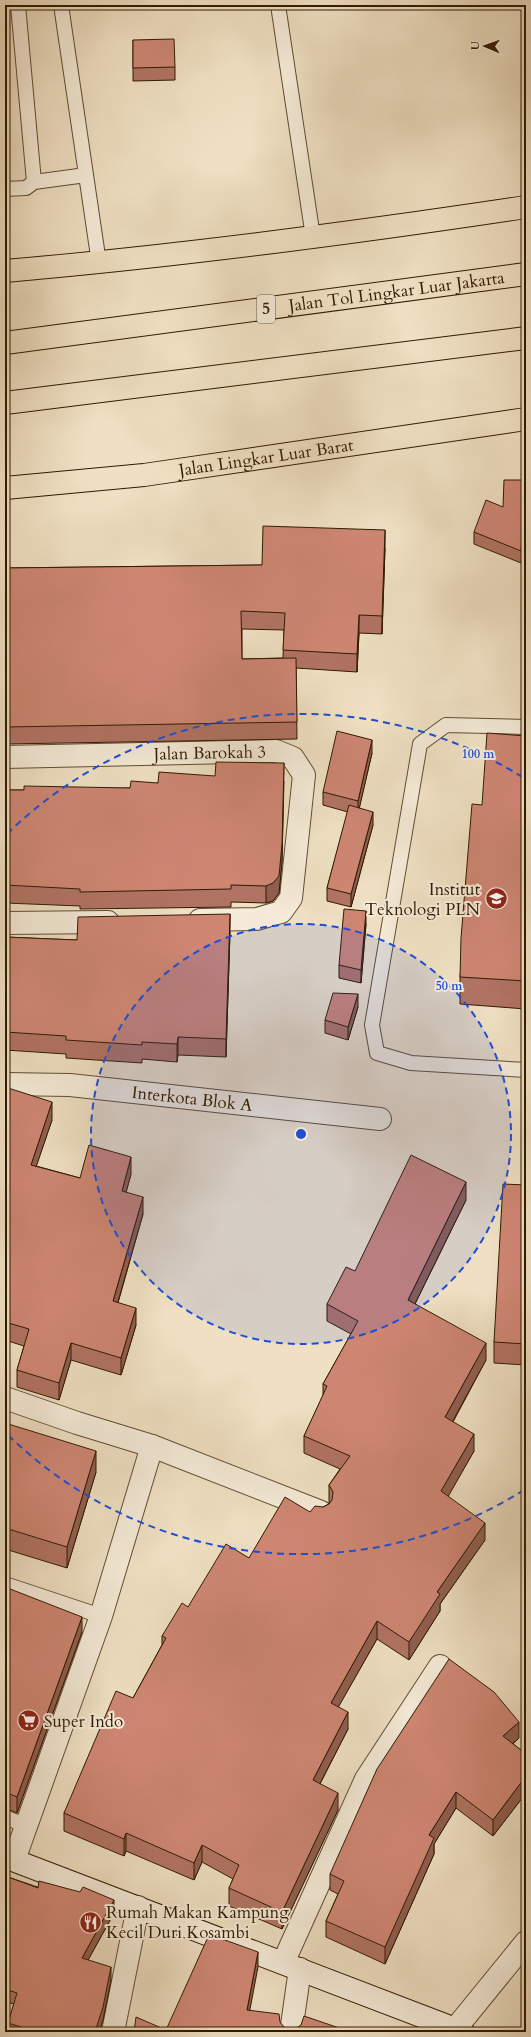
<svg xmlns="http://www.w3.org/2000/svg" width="531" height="2037" font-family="Cardo,serif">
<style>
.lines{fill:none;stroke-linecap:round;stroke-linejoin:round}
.service-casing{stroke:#604c32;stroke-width:16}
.minor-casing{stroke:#604c32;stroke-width:24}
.secondary-casing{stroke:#301a01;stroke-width:24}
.primary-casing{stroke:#301a01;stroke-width:24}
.motorway-casing{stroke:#301a01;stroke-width:24}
.service{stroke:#f5ebd8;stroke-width:14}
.minor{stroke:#f5ebd8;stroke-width:22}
.secondary{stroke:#f5ebd8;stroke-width:22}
.primary{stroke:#efe0c3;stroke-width:22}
.motorway{stroke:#efe0c3;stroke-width:22}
.wall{fill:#b17363;stroke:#301a01;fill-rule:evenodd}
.shaded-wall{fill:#905e50;stroke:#301a01}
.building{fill:#ce8673;stroke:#301a01}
.ring{fill:none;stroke:#1d4ed8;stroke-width:2;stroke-dasharray:7 5}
.labels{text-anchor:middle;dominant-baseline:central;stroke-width:4;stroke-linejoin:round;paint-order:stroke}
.shield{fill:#f5ebd8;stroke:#6b5942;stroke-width:1}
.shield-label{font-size:16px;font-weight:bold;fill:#301a01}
.street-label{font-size:17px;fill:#301a01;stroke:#f5ebd8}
.poi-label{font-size:17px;fill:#301a01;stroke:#f5ebd8;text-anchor:start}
.centre{fill:#1d4ed8;stroke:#f5ebd8;stroke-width:2}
.ring-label{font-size:12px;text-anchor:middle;font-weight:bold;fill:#1d4ed8;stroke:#f5ebd8;stroke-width:4;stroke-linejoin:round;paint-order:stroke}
</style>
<rect width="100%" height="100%" fill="#efe0c3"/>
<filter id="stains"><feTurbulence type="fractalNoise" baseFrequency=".005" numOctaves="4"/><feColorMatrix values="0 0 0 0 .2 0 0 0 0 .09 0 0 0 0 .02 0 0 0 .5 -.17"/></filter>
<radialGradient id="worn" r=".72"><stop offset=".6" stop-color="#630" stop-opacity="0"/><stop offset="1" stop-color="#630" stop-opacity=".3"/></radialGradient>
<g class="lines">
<defs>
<path id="service" d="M61 5 99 263
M278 5 313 237
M34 182 86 175
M5 189 26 188 34 182 18 5
M526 727 446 725 420 744 372 1025 377 1053 411 1063 526 1070
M5 1584 101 1616
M5 1817 26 1826"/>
<g id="minor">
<path id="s1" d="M5 757 276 751 293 758 304 775 291 898 281 912 257 919 200 920"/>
<path d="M5 923 108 922"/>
<path id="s2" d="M5 1084 70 1085 380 1119"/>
<path d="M5 1398 77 1423 152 1446 321 1512"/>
<path d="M14 1860 101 1616 152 1446"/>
<path d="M283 1963 366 1779 440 1666"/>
<path d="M456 2028 526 1942"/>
<path d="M113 2032 138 1907"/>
<path d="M291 2032 300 1969"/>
</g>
<path id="secondary" d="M5 1857 463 2032"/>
<g id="primary">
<path d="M5 271C179 256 353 233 526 207"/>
<path id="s3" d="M5 488 144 475 526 419"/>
</g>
<g id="motorway">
<path id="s4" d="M5 343 526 274"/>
<path d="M5 403 526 338"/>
</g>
</defs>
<use href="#service" class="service-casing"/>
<use href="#minor" class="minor-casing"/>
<use href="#secondary" class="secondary-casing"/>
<use href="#primary" class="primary-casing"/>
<use href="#motorway" class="motorway-casing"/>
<use href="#service" class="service"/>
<use href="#minor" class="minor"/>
<use href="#secondary" class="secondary"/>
<use href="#primary" class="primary"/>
<use href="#motorway" class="motorway"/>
</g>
<path class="wall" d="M133 40 175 67V80L133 81Z
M526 480V553H522L521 563 474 544V532L503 507Z
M385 548 382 634 359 633 357 672 296 668 297 739 5 744V568L262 565ZM242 629 284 630 283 658 242 659Z
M526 736V1009L460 1004V977L482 805Z
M372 753 359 808 373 825 351 907 327 901V888L348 812 323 805V792Z
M284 781 282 862 279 893 273 901 266 903 231 902V907L80 909V906L5 903V790H24L130 788 158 783Z
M366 924 361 983 339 978V965Z
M230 932 226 1057 178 1055 177 1062 142 1059V1063L66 1058V1054L5 1050V937L77 940Z
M358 1007 348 1040 325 1033V1020Z
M5 1087 52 1120 36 1166 80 1178 131 1174 126 1192 143 1214 118 1303 136 1325 121 1375 71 1360 59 1400 17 1387V1370L24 1346 5 1340Z
M526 1185V1365L494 1363V1342Z
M466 1200 415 1304 486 1360 453 1422 474 1451 448 1496 485 1540 440 1604V1611L409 1660 377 1639 338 1707 348 1729 320 1784 338 1810 282 1929 229 1906V1888L233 1879 202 1862 194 1880 126 1851 124 1856 64 1831V1813L133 1698 162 1645V1636L188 1607 249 1558 310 1512 323 1507 329 1504V1485L340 1469 304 1453V1436L323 1396V1384L351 1334 327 1321V1304L355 1271Z
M5 1423 96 1472 67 1568 5 1549Z
M5 1587 82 1632 17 1813 5 1808Z
M519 1738 513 1744 526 1754V1793L493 1836 456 1808 434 1844V1854L385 1964 326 1937V1921L338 1894 330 1890V1874Z
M5 1876 114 1913 88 1960 111 1980 103 2020 99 2032H8V2023L14 2004 5 2002Z"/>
<path class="shaded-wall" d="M385 530V548L382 634V616Z
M359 615V633L357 672V654Z
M372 740V753L358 814V801Z
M284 763 282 862 279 893 273 901 266 903V886Z
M373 812V825L351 907V894Z
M366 911V924L361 983V970Z
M230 914V932L226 1057V1039Z
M358 994V1007L348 1040V1027Z
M178 1037V1055L177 1062V1044Z
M52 1102V1120L31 1182V1165Z
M131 1157V1174L122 1208V1191Z
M466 1182V1200L408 1318V1300Z
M143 1197V1214L113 1319V1301Z
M136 1308V1325L121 1375V1358Z
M71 1343V1360L59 1400V1383Z
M486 1343V1360L445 1435V1417Z
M474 1434V1451L441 1509V1491Z
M96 1451V1472L67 1568V1547Z
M485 1523V1540L440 1604V1611L409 1660V1642L437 1592Z
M82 1617V1632L17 1813V1797Z
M377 1621V1639L331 1720V1703Z
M348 1712V1729L313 1797V1780Z
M519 1722V1738L503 1752V1736Z
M526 1776V1793L493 1836V1820Z
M456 1792V1808L434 1844V1854L385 1964V1947L429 1835Z
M338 1793V1810L282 1929V1912Z
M126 1833V1851L124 1856V1839Z
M202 1845V1862L194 1880V1863Z
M114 1900V1913L82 1971V1958Z
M258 1952V1967L247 2025V2010Z
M111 1967V1980L103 2020 99 2032H95Z"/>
<path class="building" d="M174 39 175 67 133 68V40Z
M504 480H526V541H522L521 551 474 532 486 500 503 507Z
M263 526 385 530 382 616 359 615 357 654 283 650 285 613 241 611 242 659 296 658 297 722 5 727V568L262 565Z
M337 731 372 740 358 801 323 792Z
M487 733 526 736V981L460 977 461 938 472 804 482 805Z
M216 762 284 763 282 844 279 876 273 883 266 886 231 885V889L80 892V889L5 885V790H24V786L130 788 131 781 158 783 159 772 215 776Z
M349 805 373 812 351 894 327 888Z
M344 909 366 911 361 970 339 965Z
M230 914 226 1039 178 1037 177 1044 142 1042V1045L66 1040V1036L5 1032V937L77 940 78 917Z
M333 993 358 994 348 1027 325 1020Z
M5 1087 52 1102 31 1165 80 1178 89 1145 131 1157 122 1191 143 1197 113 1301 136 1308 121 1358 71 1343 59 1383 17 1370 29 1329 5 1322Z
M411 1155 466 1182 408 1300 486 1343 445 1417 474 1434 441 1491 485 1523 437 1592 440 1594 409 1642 377 1621 331 1703 348 1712 313 1780 338 1793 282 1912 229 1888 239 1865 202 1845 194 1863 126 1833 124 1839 64 1813 116 1691 133 1698 166 1638 162 1636 182 1603 188 1607 226 1544 249 1558 285 1497 310 1512 315 1506 323 1507 329 1504 332 1500 333 1492 329 1485 350 1456 304 1436 327 1386 323 1384 358 1321 327 1304 346 1267 355 1271Z
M503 1184 526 1185V1344L494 1342Z
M5 1423 96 1451 67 1547 5 1528Z
M5 1587 82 1617 17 1797 5 1792Z
M449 1659 494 1692 519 1722 503 1736 526 1754V1776L493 1820 456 1792 429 1835 434 1838 385 1947 326 1921 344 1881 330 1874 377 1769Z
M5 1876 38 1888 39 1881 80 1892 83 1887 114 1900 82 1958 111 1967 103 2007 95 2032H37L8 2023 17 1993 5 1989Z
M208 1937 225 1940 258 1952 247 2010 279 2014 280 2022 284 2027 289 2030 295 2029 301 2025 304 2016 351 2032H134L136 2017 166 2030Z"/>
<circle cx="301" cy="1134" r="210" fill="#1d4ed8" fill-opacity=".12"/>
<g class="ring">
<circle cx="301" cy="1134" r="210"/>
<path d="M524 1490A420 420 0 0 1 7 1434M7 834A420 420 0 0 1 524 778"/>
</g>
<defs>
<symbol id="university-disc" viewBox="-11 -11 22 22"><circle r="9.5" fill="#8f2418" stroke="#f5ebd8"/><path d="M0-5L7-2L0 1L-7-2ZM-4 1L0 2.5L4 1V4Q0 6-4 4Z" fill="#fff"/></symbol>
<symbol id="supermarket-disc" viewBox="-11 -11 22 22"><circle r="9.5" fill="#8f2418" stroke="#f5ebd8"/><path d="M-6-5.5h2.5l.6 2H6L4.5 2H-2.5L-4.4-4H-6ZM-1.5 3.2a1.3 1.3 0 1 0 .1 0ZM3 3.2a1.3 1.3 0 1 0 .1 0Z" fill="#fff"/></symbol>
<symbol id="restaurant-disc" viewBox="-11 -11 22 22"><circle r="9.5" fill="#8f2418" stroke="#f5ebd8"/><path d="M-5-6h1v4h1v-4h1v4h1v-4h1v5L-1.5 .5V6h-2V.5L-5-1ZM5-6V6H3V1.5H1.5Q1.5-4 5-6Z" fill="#fff"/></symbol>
</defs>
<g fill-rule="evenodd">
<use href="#university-disc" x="484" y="886" width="25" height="25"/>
<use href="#supermarket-disc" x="16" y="1708" width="25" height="25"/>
<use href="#restaurant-disc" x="78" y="1910" width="25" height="25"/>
</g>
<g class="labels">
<rect class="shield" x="257" y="295" width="18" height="28" rx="3"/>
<g class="shield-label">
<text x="266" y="309">5</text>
</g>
<g class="street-label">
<text stroke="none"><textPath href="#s4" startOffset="395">Jalan Tol Lingkar Luar Jakarta</textPath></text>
<text stroke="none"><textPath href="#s3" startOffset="263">Jalan Lingkar Luar Barat</textPath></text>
<text stroke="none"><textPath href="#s1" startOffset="205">Jalan Barokah 3</textPath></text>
<text stroke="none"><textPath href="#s2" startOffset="188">Interkota Blok A</textPath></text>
</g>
<g class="poi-label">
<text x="480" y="889" text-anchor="end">Institut<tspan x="480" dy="20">Teknologi PLN</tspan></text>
<text x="44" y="1721">Super Indo</text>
<text x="106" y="1912">Rumah Makan Kampung<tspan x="106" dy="20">Kecil Duri Kosambi</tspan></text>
</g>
</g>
<circle cx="301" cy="1134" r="6" class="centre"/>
<g class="ring-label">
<text x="478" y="758">100 m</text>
<text x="449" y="990">50 m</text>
</g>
<rect width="531" height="2037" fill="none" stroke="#efe0c3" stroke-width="20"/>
<rect x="6" y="6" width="519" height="2025" fill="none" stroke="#301a01" stroke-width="2"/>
<rect x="10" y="10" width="511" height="2017" fill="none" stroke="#301a01"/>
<g transform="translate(485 46) rotate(272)" stroke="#f5ebd8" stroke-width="3" paint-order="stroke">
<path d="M0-3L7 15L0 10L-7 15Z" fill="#301a01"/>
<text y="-6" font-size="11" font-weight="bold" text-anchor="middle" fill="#301a01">U</text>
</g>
<rect width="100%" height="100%" filter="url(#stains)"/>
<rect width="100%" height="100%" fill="url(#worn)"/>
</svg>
